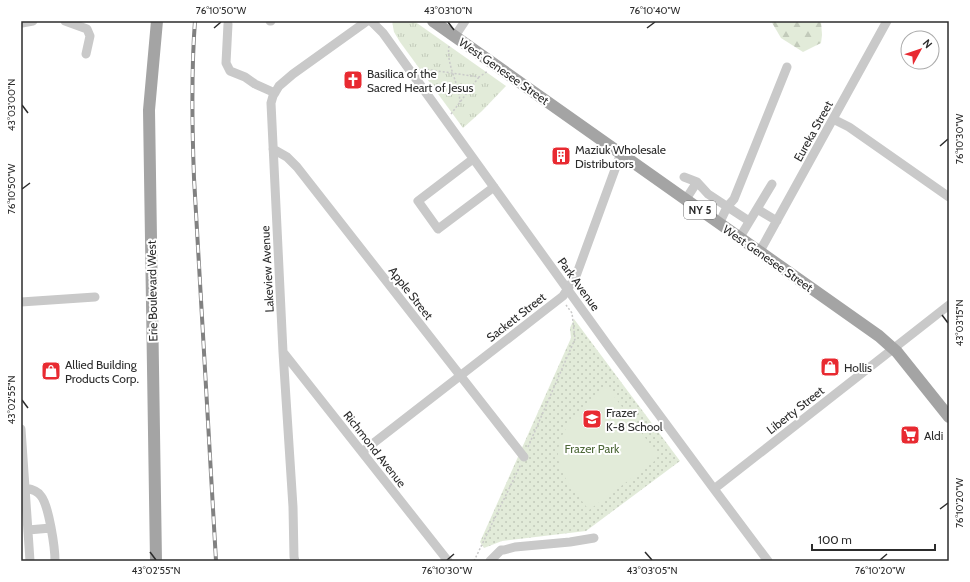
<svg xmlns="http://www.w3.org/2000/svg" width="970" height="582" font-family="Cabin,sans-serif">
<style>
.grass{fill:url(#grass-tufts)}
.forest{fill:url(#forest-firs)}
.park{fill:url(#park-dots)}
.pitch{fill:#e2ebd9}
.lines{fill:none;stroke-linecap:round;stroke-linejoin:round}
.path{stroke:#c9c9c9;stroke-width:1.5;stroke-dasharray:2 2;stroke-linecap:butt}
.minor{stroke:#c9c9c9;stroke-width:9}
.major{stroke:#a4a4a4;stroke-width:12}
.rail-casing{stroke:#818181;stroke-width:4}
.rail{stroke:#fff;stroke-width:2.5;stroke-dasharray:8;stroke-linecap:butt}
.ticks{fill:none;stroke:#2c2c2c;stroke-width:1.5}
.labels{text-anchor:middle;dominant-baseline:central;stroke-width:4;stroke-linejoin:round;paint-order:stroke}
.shield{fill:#fff;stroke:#6b6b6b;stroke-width:1}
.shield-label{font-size:11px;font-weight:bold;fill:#2c2c2c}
.street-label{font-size:12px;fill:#2c2c2c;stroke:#fff}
.poi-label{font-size:12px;fill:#2c2c2c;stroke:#fff;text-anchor:start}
.park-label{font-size:12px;fill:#4e6939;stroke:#fff}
.neatline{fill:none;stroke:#2c2c2c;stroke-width:1.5}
.ticks-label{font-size:10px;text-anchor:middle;fill:#2c2c2c}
</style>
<defs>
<pattern id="grass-tufts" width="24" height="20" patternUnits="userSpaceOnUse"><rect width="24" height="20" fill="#e2ebd9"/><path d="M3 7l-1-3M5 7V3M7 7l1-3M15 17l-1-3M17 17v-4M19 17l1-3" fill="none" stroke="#c2caba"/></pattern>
<pattern id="forest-firs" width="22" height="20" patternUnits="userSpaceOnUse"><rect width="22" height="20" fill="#e2ebd9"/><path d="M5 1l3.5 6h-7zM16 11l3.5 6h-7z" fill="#c2caba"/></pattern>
<pattern id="park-dots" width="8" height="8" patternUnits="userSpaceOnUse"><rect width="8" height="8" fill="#e2ebd9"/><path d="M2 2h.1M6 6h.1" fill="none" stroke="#c2caba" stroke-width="1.8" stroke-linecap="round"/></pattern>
</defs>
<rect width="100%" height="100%" fill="#fff"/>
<path class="grass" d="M392 21H414L506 86 482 111 463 128 400 42 394 32Z"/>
<path class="forest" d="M771 21H821L822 35 821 43 803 52 781 38Z"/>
<path class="park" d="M574 319 680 461 586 531 502 541 484 548 480 542 571 338 570 328Z"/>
<path class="pitch" d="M607 387 656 452V460L589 510C579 496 563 480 559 463 552 430 586 405 607 387Z"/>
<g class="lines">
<path class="path" d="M449 46C446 65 459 83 460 102
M419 70 424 69 479 77 488 71
M451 114 479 77
M528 447 575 339 572 313 566 305
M474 561 521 464"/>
<path class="minor" d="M65 21 87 29 90 36 86 54
M270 21H271
M371 21 383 33 609 347 714 489 768 561
M22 23 33 21
M228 24 226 63 230 71 245 77 255 84 275 93
M455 36 465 21
M833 119 849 127 949 197
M273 149 287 157 297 167 524 457
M473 159 418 201 438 229 494 187
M684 177 697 182
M686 199 697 182 708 194 749 221
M757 209 777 221
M719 224 727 207 734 199 787 67
M740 237 772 184
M760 251 887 21
M21 302 95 297
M283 352 448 561
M21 429 30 561
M362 452 563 296 576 276 621 153
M25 488C31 489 38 491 41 496 49 506 55 548 55 561
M714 489 949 305
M28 530 51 528
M295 561 294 557 293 507 283 352 271 103 273 96 279 86 293 74 367 21
M490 561 501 550H504L515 547 570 542 594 538"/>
<path class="major" d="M433 21 879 336 897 352 949 417
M156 561 149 110 157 21"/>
<defs>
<path id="rail" d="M195 21C191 73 192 125 194 178L216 561"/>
</defs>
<use href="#rail" class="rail-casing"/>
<use href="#rail" class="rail"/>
</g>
<path class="ticks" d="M448 22 454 30M214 28 221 22M647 28 655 22M22 105 28 113M940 146 948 139M22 189 30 183M942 315 948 323M22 400 28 408M940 509 948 503M150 552 156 560M645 552 652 560M447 560 454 554M880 560 887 554"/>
<defs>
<symbol id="church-square" viewBox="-11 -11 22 22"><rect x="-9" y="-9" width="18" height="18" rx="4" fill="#e82a31" stroke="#fff"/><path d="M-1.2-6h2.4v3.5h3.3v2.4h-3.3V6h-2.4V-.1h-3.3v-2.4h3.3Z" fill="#fff"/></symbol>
<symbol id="building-square" viewBox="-11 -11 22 22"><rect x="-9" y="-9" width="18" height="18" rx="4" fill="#e82a31" stroke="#fff"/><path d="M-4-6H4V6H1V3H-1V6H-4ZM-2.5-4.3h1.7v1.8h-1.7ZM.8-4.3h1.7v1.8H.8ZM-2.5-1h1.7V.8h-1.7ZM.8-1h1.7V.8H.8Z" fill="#fff"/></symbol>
<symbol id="shop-square" viewBox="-11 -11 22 22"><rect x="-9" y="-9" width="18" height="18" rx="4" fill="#e82a31" stroke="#fff"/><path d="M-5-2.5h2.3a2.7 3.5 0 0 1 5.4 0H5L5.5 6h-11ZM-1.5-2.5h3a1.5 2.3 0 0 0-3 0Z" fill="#fff"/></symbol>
<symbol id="school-square" viewBox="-11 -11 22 22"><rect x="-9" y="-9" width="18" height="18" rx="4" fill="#e82a31" stroke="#fff"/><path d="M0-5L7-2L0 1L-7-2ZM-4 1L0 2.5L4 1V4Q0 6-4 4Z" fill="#fff"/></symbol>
<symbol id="supermarket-square" viewBox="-11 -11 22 22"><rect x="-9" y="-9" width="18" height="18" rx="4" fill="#e82a31" stroke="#fff"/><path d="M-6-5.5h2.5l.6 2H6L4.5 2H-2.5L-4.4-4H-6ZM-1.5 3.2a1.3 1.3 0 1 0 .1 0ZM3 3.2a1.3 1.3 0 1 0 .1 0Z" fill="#fff"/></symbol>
</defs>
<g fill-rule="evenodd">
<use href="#church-square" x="342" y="69" width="22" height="22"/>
<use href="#building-square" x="550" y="145" width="22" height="22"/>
<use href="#shop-square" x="819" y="356" width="22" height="22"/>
<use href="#shop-square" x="40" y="360" width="22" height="22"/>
<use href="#school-square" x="581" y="408" width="22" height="22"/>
<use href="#supermarket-square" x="899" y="424" width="22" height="22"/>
</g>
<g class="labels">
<rect class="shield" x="684" y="201" width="32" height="18" rx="3"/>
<g class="shield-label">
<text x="700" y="210">NY 5</text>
</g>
<g class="street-label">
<text transform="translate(504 71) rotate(35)">West Genesee Street</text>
<text transform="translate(813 131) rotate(-61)">Eureka Street</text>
<text transform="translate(768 258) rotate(35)">West Genesee Street</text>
<text transform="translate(267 269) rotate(-93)">Lakeview Avenue</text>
<text transform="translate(579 284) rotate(54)">Park Avenue</text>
<text transform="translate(152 291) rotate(-91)">Erie Boulevard West</text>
<text transform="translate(411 293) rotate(52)">Apple Street</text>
<text transform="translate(516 317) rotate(-38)">Sackett Street</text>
<text transform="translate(795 410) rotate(-38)">Liberty Street</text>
<text transform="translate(375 449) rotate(52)">Richmond Avenue</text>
</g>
<g class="poi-label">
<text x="367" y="73">Basilica of the<tspan x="367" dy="14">Sacred Heart of Jesus</tspan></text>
<text x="575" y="149">Maziuk Wholesale<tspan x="575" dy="14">Distributors</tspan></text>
<text x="65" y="364">Allied Building<tspan x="65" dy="14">Products Corp.</tspan></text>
<text x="844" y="367">Hollis</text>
<text x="606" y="412">Frazer<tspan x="606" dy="14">K-8 School</tspan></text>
<text x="924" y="435">Aldi</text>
</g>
<g class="park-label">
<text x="592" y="448">Frazer Park</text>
</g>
</g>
<rect width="970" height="582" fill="none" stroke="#ffffff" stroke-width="44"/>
<g transform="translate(920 50) rotate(50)"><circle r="19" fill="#ffffff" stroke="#ababab"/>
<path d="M0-3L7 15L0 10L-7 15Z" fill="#e82a31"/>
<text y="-6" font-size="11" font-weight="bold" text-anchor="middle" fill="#2c2c2c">N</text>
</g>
<path d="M812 544v6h123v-6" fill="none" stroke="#2c2c2c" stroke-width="2"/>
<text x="818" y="544" font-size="12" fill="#2c2c2c" stroke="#ffffff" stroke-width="3" paint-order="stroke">100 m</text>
<rect x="22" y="22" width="926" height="538" class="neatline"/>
<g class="ticks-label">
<text x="221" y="14">76°10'50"W</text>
<text x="448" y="14">43°03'10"N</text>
<text x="655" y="14">76°10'40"W</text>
<text transform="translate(11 105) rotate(-90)" y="4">43°03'00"N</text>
<text transform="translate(959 139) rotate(-90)" y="4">76°10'30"W</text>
<text transform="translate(11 189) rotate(-90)" y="4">76°10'50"W</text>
<text transform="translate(959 323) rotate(-90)" y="4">43°03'15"N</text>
<text transform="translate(11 400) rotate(-90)" y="4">43°02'55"N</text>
<text transform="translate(959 503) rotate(-90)" y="4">76°10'20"W</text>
<text x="156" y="574">43°02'55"N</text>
<text x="447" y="574">76°10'30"W</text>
<text x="652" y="574">43°03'05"N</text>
<text x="880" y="574">76°10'20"W</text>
</g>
</svg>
